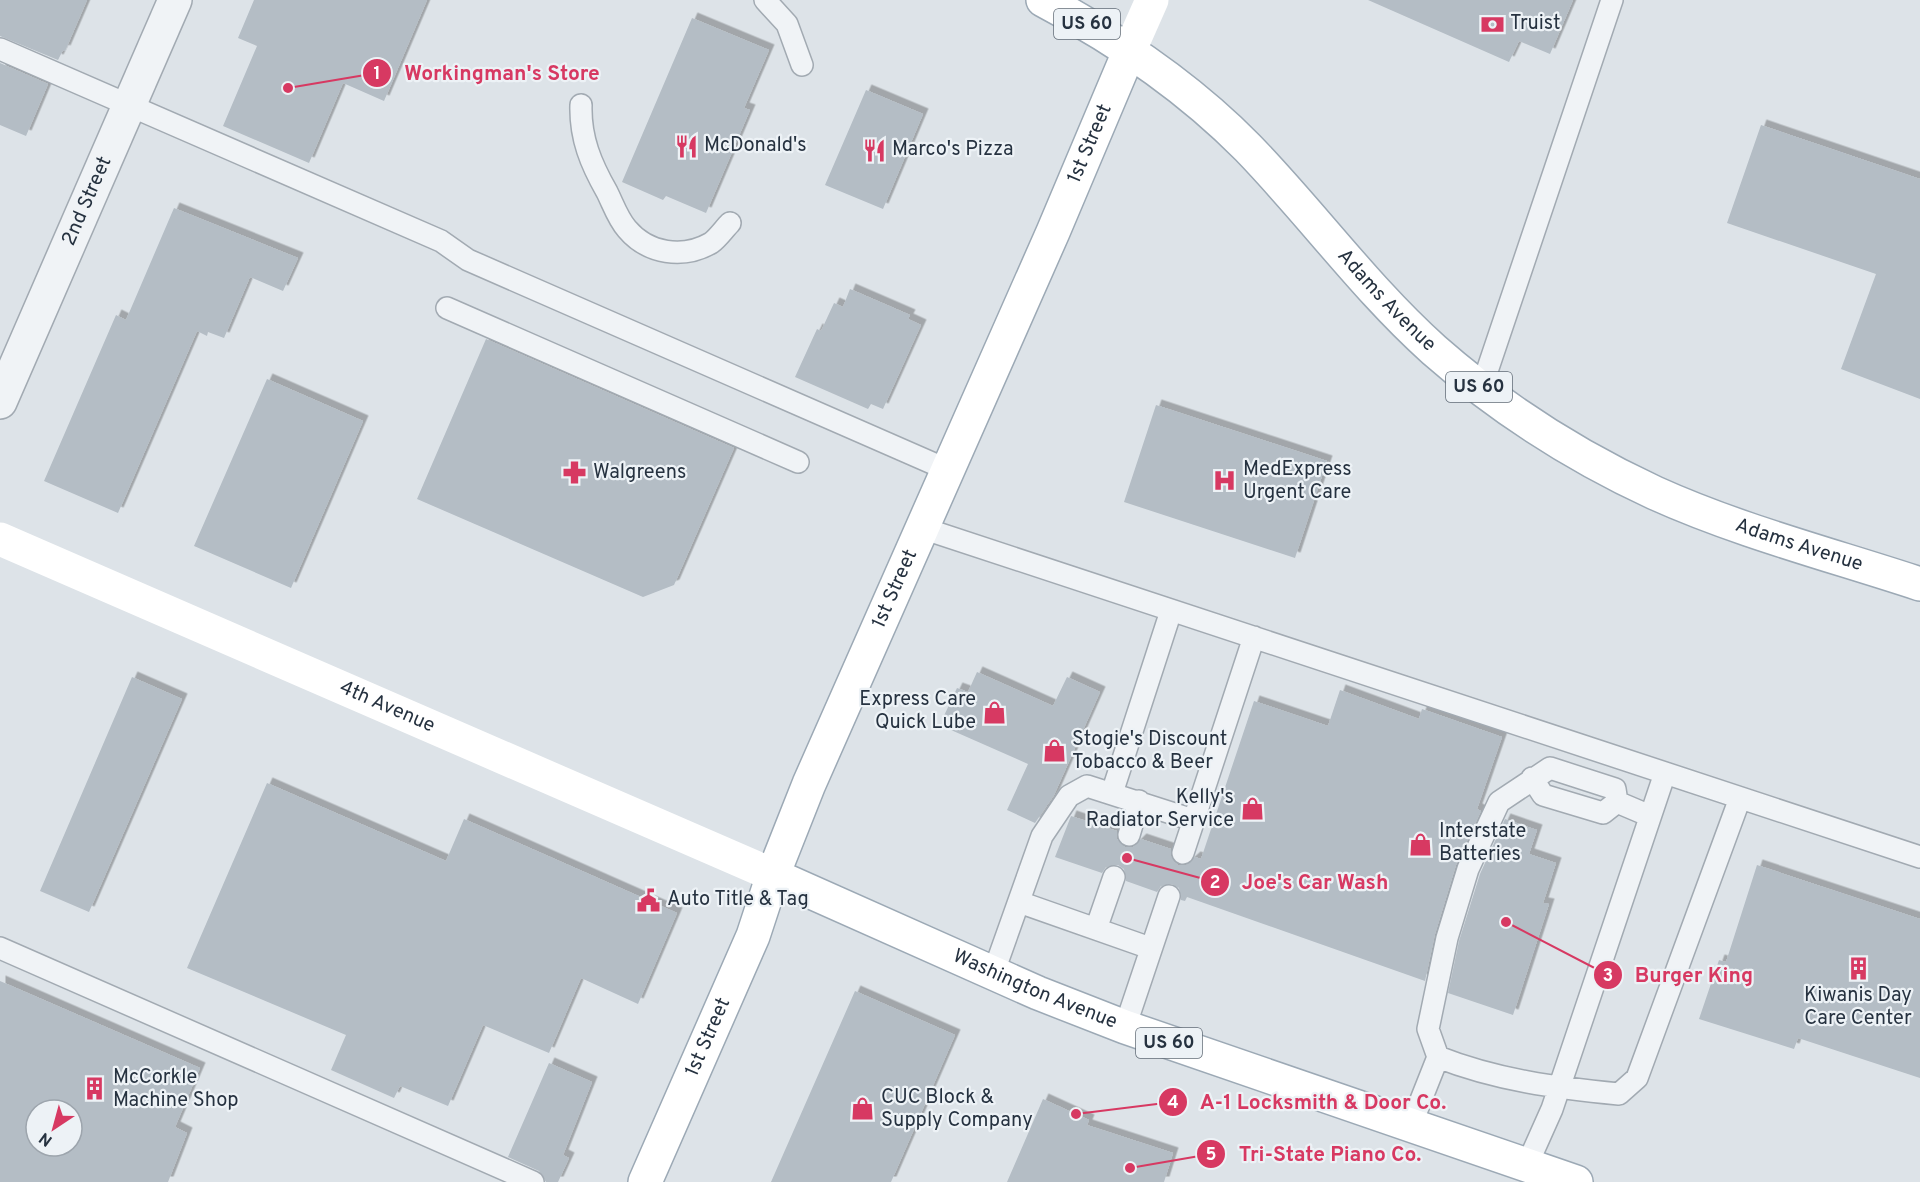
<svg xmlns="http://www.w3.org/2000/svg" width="1920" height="1182" font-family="Overpass,sans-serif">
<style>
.building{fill:#b4bdc5;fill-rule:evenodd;filter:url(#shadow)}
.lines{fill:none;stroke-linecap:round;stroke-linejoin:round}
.lane-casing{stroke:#a2aab2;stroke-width:24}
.street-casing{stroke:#a2aab2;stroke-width:36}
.primary-casing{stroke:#9ca9b5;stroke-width:36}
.lane{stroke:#f0f3f6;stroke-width:21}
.street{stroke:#f0f3f6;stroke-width:33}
.secondary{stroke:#fff;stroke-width:33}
.primary{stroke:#fff;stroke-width:33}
.labels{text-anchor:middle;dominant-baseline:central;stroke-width:4.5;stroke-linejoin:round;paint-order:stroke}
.shield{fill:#edf2f6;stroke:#626c77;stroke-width:1.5}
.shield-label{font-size:18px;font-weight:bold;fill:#263240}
.poi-label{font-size:20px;fill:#263240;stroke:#edf2f6;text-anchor:start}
.street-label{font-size:20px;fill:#263240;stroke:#edf2f6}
.leader{fill:none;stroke:#d73962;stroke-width:2}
.callout-dot{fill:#d73962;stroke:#edf2f6;stroke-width:2}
.mark-label{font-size:18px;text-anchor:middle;font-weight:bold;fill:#fff}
.callout-label{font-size:21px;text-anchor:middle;font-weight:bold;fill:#d73962;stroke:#edf2f6;stroke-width:4.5;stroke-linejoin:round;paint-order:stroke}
</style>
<defs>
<filter id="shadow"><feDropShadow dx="5.5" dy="-5.5" stdDeviation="0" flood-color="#0004"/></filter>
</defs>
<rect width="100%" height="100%" fill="#dde3e8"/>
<path class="building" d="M0 0H87L65 51 63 50 58 60 0 36Z
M254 0H427L384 101 343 83 309 163 223 126 257 46 238 38Z
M1368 0H1573L1550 54 1519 41 1509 62Z
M692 18 769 50 744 108 750 110 706 213 666 196 663 200 622 182Z
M0 63 48 84 26 136 0 125Z
M866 90 923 114 883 209 825 185Z
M1761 125 1920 179V399L1841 369 1876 274 1727 223Z
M174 208 298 258 283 291 250 277 224 338 208 332 207 336 197 331 118 513 44 481 116 315 126 320Z
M850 289 910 315 908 319 921 325 883 409 871 404 868 409 795 377 817 329 821 331 834 303 843 307Z
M486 339 734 448 674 585 643 597 417 499Z
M267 379 363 421 291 588 194 546Z
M1156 405 1327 461 1295 558 1124 502Z
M977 672 1053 706 1067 677 1100 692 1054 795 1035 823 1007 810 1028 764 951 730 954 726 942 720 957 688 968 692Z
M132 677 182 699 89 912 40 891Z
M1340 690 1419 719 1422 709 1502 737 1477 809 1481 811 1456 865 1435 934 1425 981 1187 897 1185 901 1181 900 1179 888 1172 884 1161 886 1157 892 1126 881 1124 869 1118 865 1106 867 1102 873 1055 857 1071 816 1117 831V839L1125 847H1133L1141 839 1171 849V856L1178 865H1186L1195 857 1201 859 1254 701 1328 726Z
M267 783 446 861 464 819 677 913 638 1004 581 978 549 1053 483 1025 448 1106 400 1086 394 1098 331 1070 346 1035 187 968Z
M1505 819 1537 830 1529 854 1556 863 1543 903 1549 904 1513 1015 1448 993 1459 941 1480 874Z
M1757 865 1920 919V1078L1798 1038 1794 1049 1699 1019 1719 960 1726 962Z
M0 981 200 1068 175 1127 187 1133 168 1182H0ZM36 1110H72V1146H36Z
M855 991 955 1035 891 1182H771Z
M549 1063 592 1082 563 1155 569 1158 558 1182H546L539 1171 508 1157Z
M1043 1099 1089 1120 1087 1125 1173 1153 1164 1182H1007Z"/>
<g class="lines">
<defs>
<path id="lane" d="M765 0 787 24 802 65
M0 49 441 241 468 260 948 470
M581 105C580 138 591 164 607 192 613 204 618 219 627 229 648 254 683 259 711 243 718 238 724 229 730 223
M447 308 798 462
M1481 389 1612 0
M922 528 1920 857
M1532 778 1543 795 1603 813 1617 802
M1112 793 1171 611
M1129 835 1139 801
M1183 853 1254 637
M1019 902 1150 948
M1096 929 1114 877
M0 948 533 1182
M993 974 1042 836 1069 796 1087 786 1193 820
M1125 1027 1169 896
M1438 1057C1496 1080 1557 1088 1619 1094L1637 1078 1740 798
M1411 1125 1438 1057 1428 1029 1447 938 1468 869 1499 802 1550 768 1615 789 1617 802 1650 816
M1527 1165 1552 1109 1665 773"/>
<g id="street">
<path id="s1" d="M0 402 175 0"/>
</g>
<g id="primary">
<path id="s3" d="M1043 0C1117 39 1189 88 1248 148 1312 214 1365 288 1434 350 1500 408 1575 456 1655 493 1739 531 1832 555 1920 584"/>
<path id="s4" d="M773 875 1038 993 1125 1027 1576 1182"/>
<path id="s5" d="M645 1182 753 936 773 875 809 784 1053 232 1129 52"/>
</g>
</defs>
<use href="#lane" class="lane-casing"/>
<use href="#street" class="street-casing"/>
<use href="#primary" class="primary-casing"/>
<use href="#lane" class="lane"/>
<use href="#street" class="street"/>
<g class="secondary">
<path d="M1129 52 1152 0"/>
<path id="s2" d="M0 539 773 875"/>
</g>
<use href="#primary" class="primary"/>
</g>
<defs>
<symbol id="bank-bare" viewBox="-9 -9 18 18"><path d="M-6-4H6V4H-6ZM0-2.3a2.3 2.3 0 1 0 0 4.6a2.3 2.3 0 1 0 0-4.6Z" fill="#d73962" stroke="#edf2f6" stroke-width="2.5" paint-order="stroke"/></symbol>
<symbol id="restaurant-bare" viewBox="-9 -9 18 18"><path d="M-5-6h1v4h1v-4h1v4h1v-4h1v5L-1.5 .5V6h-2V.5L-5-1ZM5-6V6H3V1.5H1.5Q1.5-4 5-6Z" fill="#d73962" stroke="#edf2f6" stroke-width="2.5" paint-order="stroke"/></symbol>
<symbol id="pharmacy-bare" viewBox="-9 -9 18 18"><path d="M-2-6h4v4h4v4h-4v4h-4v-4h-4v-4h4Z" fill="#d73962" stroke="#edf2f6" stroke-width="2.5" paint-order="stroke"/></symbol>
<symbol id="hospital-bare" viewBox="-9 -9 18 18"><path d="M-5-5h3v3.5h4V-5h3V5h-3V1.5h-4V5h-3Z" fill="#d73962" stroke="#edf2f6" stroke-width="2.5" paint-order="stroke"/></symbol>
<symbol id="shop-bare" viewBox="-9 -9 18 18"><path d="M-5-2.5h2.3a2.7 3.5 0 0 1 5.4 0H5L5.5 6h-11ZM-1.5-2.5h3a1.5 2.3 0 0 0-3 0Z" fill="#d73962" stroke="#edf2f6" stroke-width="2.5" paint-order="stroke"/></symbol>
<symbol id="civic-bare" viewBox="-9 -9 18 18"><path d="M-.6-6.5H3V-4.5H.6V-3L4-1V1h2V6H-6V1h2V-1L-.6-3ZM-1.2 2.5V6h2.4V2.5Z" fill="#d73962" stroke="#edf2f6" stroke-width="2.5" paint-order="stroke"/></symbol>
<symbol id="building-bare" viewBox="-9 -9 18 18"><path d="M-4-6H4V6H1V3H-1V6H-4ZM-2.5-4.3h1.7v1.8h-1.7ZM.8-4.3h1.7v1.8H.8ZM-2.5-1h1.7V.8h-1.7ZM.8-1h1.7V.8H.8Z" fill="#d73962" stroke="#edf2f6" stroke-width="2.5" paint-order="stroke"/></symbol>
</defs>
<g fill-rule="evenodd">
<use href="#bank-bare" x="1476" y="8" width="33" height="33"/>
<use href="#restaurant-bare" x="670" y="130" width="33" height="33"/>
<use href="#restaurant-bare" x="858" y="134" width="33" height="33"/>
<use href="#pharmacy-bare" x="558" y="456" width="33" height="33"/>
<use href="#hospital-bare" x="1208" y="464" width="33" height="33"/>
<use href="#shop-bare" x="978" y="696" width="33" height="33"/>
<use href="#shop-bare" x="1038" y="734" width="33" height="33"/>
<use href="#shop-bare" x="1236" y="792" width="33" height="33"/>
<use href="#shop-bare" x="1404" y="828" width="33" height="33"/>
<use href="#civic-bare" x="632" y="884" width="33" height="33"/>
<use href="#building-bare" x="1842" y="952" width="33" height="33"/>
<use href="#building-bare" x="78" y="1072" width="33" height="33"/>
<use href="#shop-bare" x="846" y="1092" width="33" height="33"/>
</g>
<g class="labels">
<g class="shield">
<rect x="1054" y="9" width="66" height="30" rx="4.5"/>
<rect x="1446" y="372" width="66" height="30" rx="4.5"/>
<rect x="1136" y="1028" width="66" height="30" rx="4.5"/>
</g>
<g class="shield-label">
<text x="1087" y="24">US 60</text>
<text x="1479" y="387">US 60</text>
<text x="1169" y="1043">US 60</text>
</g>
<g class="poi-label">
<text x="1510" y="24">Truist</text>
<text x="704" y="146">McDonald's</text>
<text x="892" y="150">Marco's Pizza</text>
<text x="1243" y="470">MedExpress<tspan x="1243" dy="23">Urgent Care</tspan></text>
<text x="593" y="473">Walgreens</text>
<text x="976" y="700" text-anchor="end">Express Care<tspan x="976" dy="23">Quick Lube</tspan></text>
<text x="1072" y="740">Stogie's Discount<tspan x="1072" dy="23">Tobacco &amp; Beer</tspan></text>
<text x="1234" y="798" text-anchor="end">Kelly's<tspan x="1234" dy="23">Radiator Service</tspan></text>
<text x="1439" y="832">Interstate<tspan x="1439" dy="23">Batteries</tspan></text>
<text x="667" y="900">Auto Title &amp; Tag</text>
<text x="1858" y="996" text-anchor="middle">Kiwanis Day<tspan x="1858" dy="23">Care Center</tspan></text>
<text x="113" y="1078">McCorkle<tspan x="113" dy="23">Machine Shop</tspan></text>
<text x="881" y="1098">CUC Block &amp;<tspan x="881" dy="23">Supply Company</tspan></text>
</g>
<g class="street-label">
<text stroke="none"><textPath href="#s5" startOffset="1130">1st Street</textPath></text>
<text stroke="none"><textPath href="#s1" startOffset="219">2nd Street</textPath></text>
<text stroke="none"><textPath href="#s3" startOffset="460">Adams Avenue</textPath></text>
<text stroke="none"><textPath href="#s3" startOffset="946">Adams Avenue</textPath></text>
<text stroke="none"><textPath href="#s5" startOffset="644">1st Street</textPath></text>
<text stroke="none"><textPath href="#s2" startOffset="422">4th Avenue</textPath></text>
<text stroke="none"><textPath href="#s4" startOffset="286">Washington Avenue</textPath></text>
<text stroke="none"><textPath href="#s5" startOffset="158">1st Street</textPath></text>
</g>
</g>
<path class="leader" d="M288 88L377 73M1127 858L1215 882M1506 922L1608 975M1076 1114L1173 1102M1130 1168L1211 1154"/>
<g class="callout-dot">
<circle cx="288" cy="88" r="6"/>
<circle cx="1127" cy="858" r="6"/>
<circle cx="1506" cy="922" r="6"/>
<circle cx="1076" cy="1114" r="6"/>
<circle cx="1130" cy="1168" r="6"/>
<circle cx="377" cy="73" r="15"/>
<circle cx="1215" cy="882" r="15"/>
<circle cx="1608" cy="975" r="15"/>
<circle cx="1173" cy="1102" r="15"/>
<circle cx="1211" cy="1154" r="15"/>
</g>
<g class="mark-label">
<text x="377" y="79">1</text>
<text x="1215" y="888">2</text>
<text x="1608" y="981">3</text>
<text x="1173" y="1108">4</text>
<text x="1211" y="1160">5</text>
</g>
<g class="callout-label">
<text x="502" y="80">Workingman's Store</text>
<text x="1315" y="889">Joe's Car Wash</text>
<text x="1694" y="982">Burger King</text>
<text x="1323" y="1109">A-1 Locksmith &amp; Door Co.</text>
<text x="1330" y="1161">Tri-State Piano Co.</text>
</g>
<g transform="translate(54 1128) rotate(216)"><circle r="28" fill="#edf2f6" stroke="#9da5ad" stroke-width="1.5"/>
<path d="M0-4.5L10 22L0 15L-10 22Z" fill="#d73962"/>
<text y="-9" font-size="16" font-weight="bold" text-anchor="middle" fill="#263240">N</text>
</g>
</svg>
